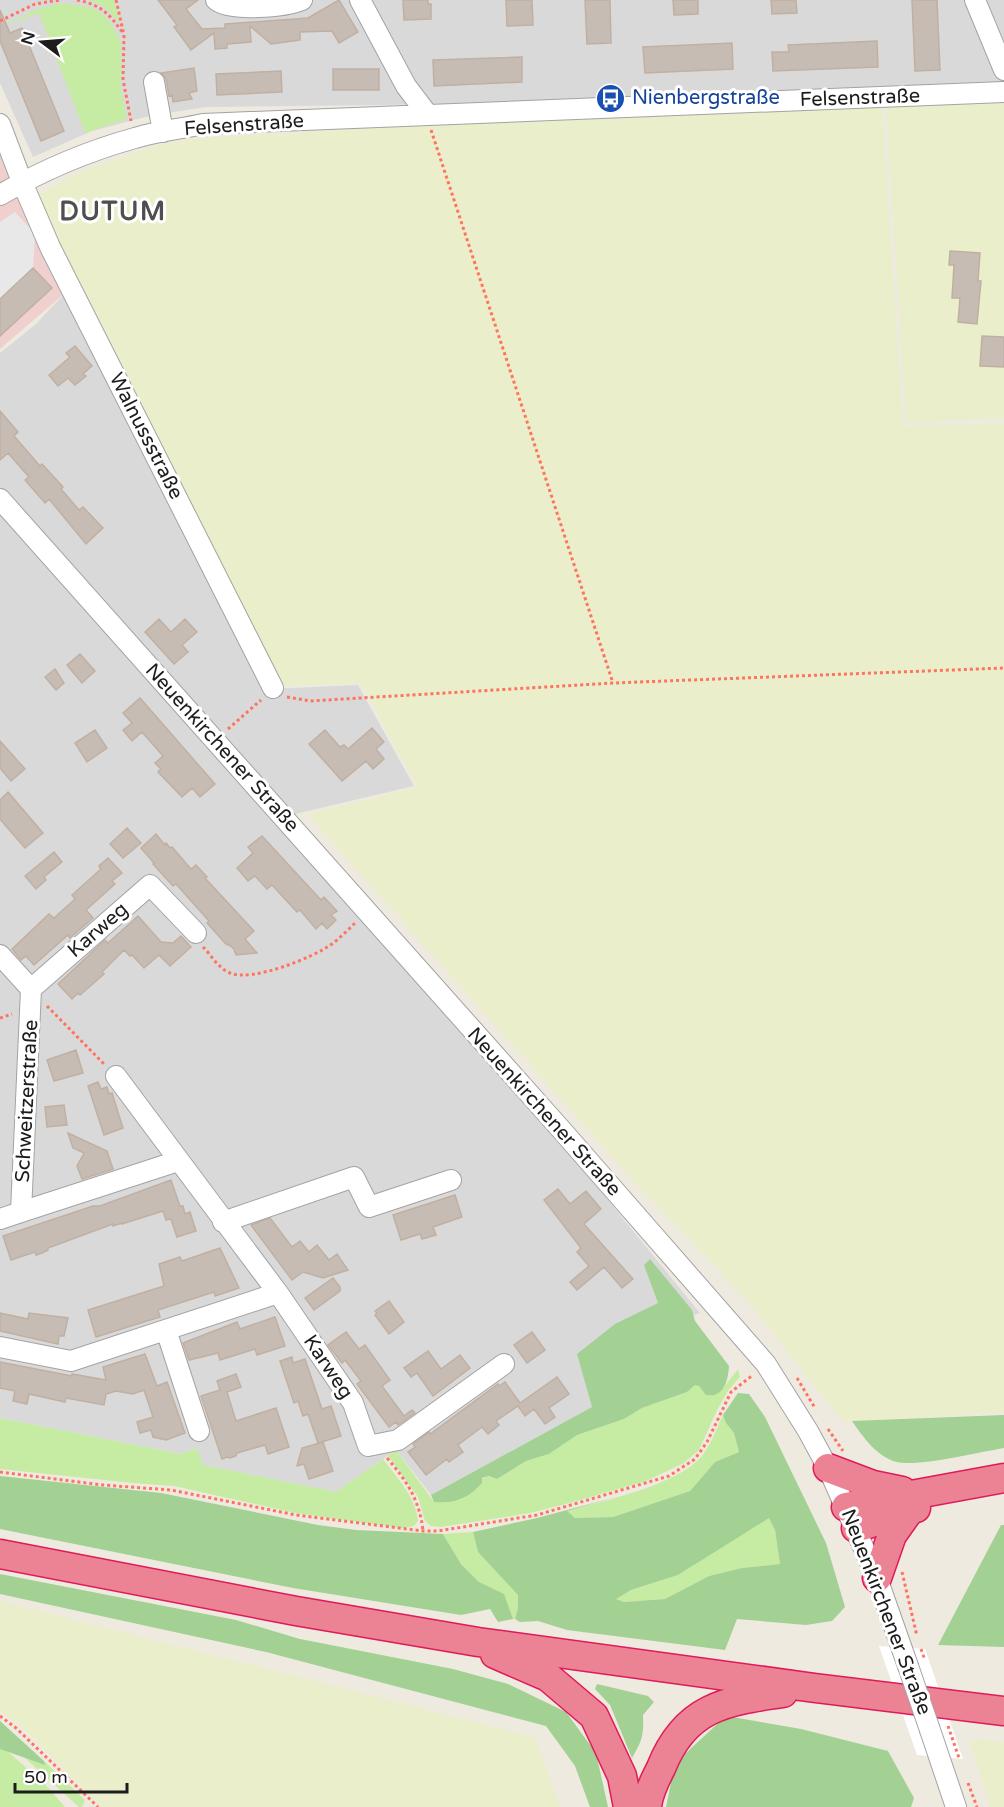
<svg xmlns="http://www.w3.org/2000/svg" width="1004" height="1807" font-family="'Varela Round',sans-serif">
<style>
.residential{fill:#dad9d9}
.commercial{fill:#f0d0ce}
.farmland{fill:#ebeeca}
.grass{fill:#c5eca2}
.forest{fill:#a3d093;fill-rule:evenodd}
.parking{fill:#e8e8e8}
.pier{fill:#fff}
.building{fill:#c6bcb4;stroke:#c0b0a2;stroke-width:1.5}
.lines{fill:none;stroke-linecap:round;stroke-linejoin:round}
.minor-casing{stroke:#a3a3a3;stroke-width:22}
.highway-casing{stroke:#e01a59;stroke-width:31}
.path{stroke:#ff7460;stroke-width:3;stroke-dasharray:3 3;stroke-linecap:butt}
.minor{stroke:#fff;stroke-width:20}
.highway{stroke:#eb8394;stroke-width:28}
.minor-bridge-casing{stroke:#a3a3a3;stroke-width:22;stroke-linecap:butt}
.path-bridge{stroke:#ff7460;stroke-width:3;stroke-dasharray:3 3;stroke-linecap:butt}
.minor-bridge{stroke:#fff;stroke-width:20}
.labels{text-anchor:middle;dominant-baseline:central;stroke-width:6;stroke-linejoin:round;paint-order:stroke}
.transit-label{font-size:20px;fill:#164399;stroke:#fff;text-anchor:start}
.street-label{font-size:20px;fill:#1c1c1c;stroke:#fff}
.district-label{font-size:26px;font-weight:bold;letter-spacing:1.5px;fill:#4f4f4f;stroke:#fff}
</style>
<rect width="100%" height="100%" fill="#eeeae0"/>
<path class="residential" d="M0 0H1004V82L447 104 206 107 149 116 92 131 33 157 0 83Z
M65 293 270 689 358 685 414 786 278 818 581 1167 700 1313 578 1354 592 1407 431 1495 396 1450 336 1492 202 1465 197 1448 181 1454 0 1418V353L36 324Z"/>
<path class="commercial" d="M0 140 65 293 0 349Z"/>
<path class="farmland" d="M1004 99V418L906 423 886 106Z
M882 107 903 427 1004 423V1412L843 1422 746 1299 636 1184 307 814 418 787 360 683 275 686 34 199 72 175 156 145 203 138 568 117Z
M0 1601 535 1737 560 1807H102L19 1725 0 1712Z
M969 1739 1004 1742V1807H990Z"/>
<path class="grass" d="M88 0H114L120 24 105 7Z
M61 3 91 7 103 14 113 26 121 43V89L127 119 85 133 39 13 0 27 38 9Z
M738 1369 740 1377 728 1391 717 1410 699 1450 684 1463 646 1481 573 1502 530 1513 441 1527 431 1526 425 1521 418 1497 388 1456 396 1450 434 1502 482 1479 489 1476 497 1479 526 1461 549 1454 577 1435 624 1419 642 1408 687 1392 695 1385 721 1391Z
M723 1415 726 1423 734 1433 739 1452 715 1462 690 1491 613 1517 575 1518 566 1511C603 1501 678 1485 702 1456 711 1444 717 1428 723 1415Z
M0 1418 181 1454 197 1448 203 1465 336 1492 383 1459C397 1478 416 1497 418 1521L414 1526 402 1528 296 1513 174 1486 133 1483 0 1469Z
M769 1517 775 1530 780 1564 742 1568 709 1576 665 1599 624 1602 615 1599 631 1590 678 1575Z
M473 1532 478 1552 518 1595V1608L515 1619H513L503 1594 479 1582 461 1564 443 1534Z
M0 1745 43 1782 65 1807H0Z
M25 1758 44 1764V1761L85 1800 82 1807H79Z"/>
<path class="forest" d="M650 1259 692 1310 695 1321 729 1366C728 1381 724 1398 706 1395L699 1386 695 1385 687 1392 642 1408 624 1419 577 1435 549 1454 526 1461 497 1479 489 1476 482 1478V1483C469 1498 454 1504 434 1502L431 1495 592 1407 577 1354 615 1324 658 1303 644 1265Z
M738 1393 749 1394 765 1417 826 1543 845 1607 832 1621 806 1625 737 1619 725 1650 567 1630 538 1621 520 1622 515 1619 518 1608V1595L478 1552 473 1532 537 1518 616 1497 567 1511 575 1518 613 1517 690 1491 715 1462 739 1452 734 1433 726 1423 723 1415ZM769 1518 775 1530 780 1564 742 1568 709 1576 665 1599 624 1602 616 1599 631 1590 678 1575Z
M1004 1415V1448C979 1452 919 1467 897 1462 877 1457 863 1437 852 1421Z
M0 1476 161 1493 318 1525 356 1530 443 1534 461 1564 479 1582 504 1594 513 1619 498 1622 490 1609 461 1615 293 1588 0 1529Z
M1001 1525H1004V1647L938 1645Z
M0 1574 236 1620 300 1639 453 1669 508 1684 566 1712 596 1753 608 1807H590L575 1766 546 1726 266 1652 0 1594Z
M597 1684 648 1696 654 1702 643 1715C644 1735 642 1741 632 1758L610 1705 595 1689Z
M726 1716 801 1729 888 1751 914 1798 911 1807H666L675 1763Z
M0 1721 44 1761 45 1765 0 1749Z"/>
<path class="parking" d="M15 212 35 234 33 268 0 299V222Z"/>
<path class="pier" d="M879 1646 925 1649 963 1759 917 1755Z"/>
<path class="building" d="M158 0H198L186 9 202 29 225 28V24L308 18 339 0 358 32 339 43 332 31 300 32V40L271 44 250 26 251 42 227 44V48L215 49 214 33 191 50 174 27 177 25Z
M403 0H428V4H431V19L404 20Z
M506 0H532L533 25 507 26Z
M585 0H610L611 43 587 44Z
M673 0H698V14L674 15Z
M771 0H796L797 13 772 14Z
M912 0H937L940 70 915 71Z
M0 10 10 33 22 28 64 131 41 141 0 41Z
M877 41 878 67 773 71 772 52H789L788 45Z
M732 43 733 69 645 73 643 47Z
M522 57V82L434 86 433 60Z
M194 68 197 91 189 93 192 99 173 102 172 95 169 96 166 79 161 73Z
M333 69H379V90H333Z
M281 71 282 92 217 95 216 74Z
M950 251 980 253 978 281H981L977 324 958 322 960 298H952L954 265H949Z
M33 268 52 288 0 336V299Z
M982 336 1004 337V367L980 366Z
M75 346 92 366 83 374 86 376 75 385 68 378 58 386 49 375 70 357 66 353Z
M0 411 18 432 14 436 40 466 42 464 63 487 61 489 79 510 83 507 103 528 86 544 49 499 45 503 25 480 29 477 8 453 0 460Z
M159 619 171 632 185 619 197 632 182 645 188 652 174 664 145 632Z
M80 654 95 671 82 683 67 665Z
M55 669 64 683 56 690 45 677Z
M140 698 215 784 200 797 192 788 182 797 158 772 161 769 155 763 163 756 142 732 132 741 123 730 132 723 123 713Z
M372 728 384 742 376 749 384 759 373 769 366 761 342 781 309 744 325 730 340 747 344 745 348 749Z
M95 730 107 748 87 762 75 743Z
M0 741 25 769 11 781 0 768Z
M8 792 43 833 25 848 0 819V800Z
M127 828 141 843 123 858 110 844Z
M156 834 165 845 166 843 170 848 172 847 191 869 196 865 207 877 205 878 254 931 245 939 257 953 236 955 234 949 229 945 226 944 207 923 209 921 176 884 173 886 153 864 154 863 141 848Z
M262 836 321 900 324 897 337 911 331 915 336 920 327 929 322 923 316 929 300 910 297 912 272 885 267 889 255 876 248 881 237 868 253 853 248 847Z
M54 852 62 862 44 877 46 880 36 889 25 876Z
M108 858 122 873 112 881 115 884 86 910 93 918 70 938 68 935 34 965 26 956 21 960 12 949 49 914 54 918 75 899 72 895 101 869 99 866Z
M138 916 161 942 173 943 181 936 191 947 170 966 159 955 144 968 132 955 130 956 124 950 102 972 104 974 80 995 78 993 72 999 58 984 105 940 108 943Z
M76 1050 83 1073 54 1081 47 1060Z
M98 1082 101 1089 107 1087 109 1094 112 1093 123 1128 104 1135 88 1086Z
M64 1105 67 1125 47 1127 45 1107Z
M68 1133 107 1151 113 1169 82 1179 77 1166 84 1153 73 1148Z
M171 1180 180 1206H183L185 1214 190 1212 196 1231 177 1237 171 1219 166 1220 163 1211 122 1224V1223L113 1226V1224L48 1248V1250L42 1253 36 1255 35 1252 11 1260 3 1236 93 1206H100Z
M558 1189 570 1204 586 1191 601 1209 584 1224 633 1279 622 1288 604 1267 577 1290 570 1282 589 1266 577 1252 581 1248 544 1200Z
M455 1195 462 1217 433 1227 436 1235 422 1239 420 1234 401 1240 393 1215Z
M270 1218 292 1247 300 1241 309 1252 317 1245 329 1260 337 1254 348 1270 323 1278 303 1272 292 1280 251 1225Z
M220 1248 239 1288 215 1296 214 1292 158 1310 160 1317 96 1337 88 1310 164 1286 159 1264 180 1257 182 1261Z
M333 1278 340 1287V1291L314 1310 305 1298Z
M389 1301 404 1322 389 1334 375 1315 377 1313 375 1311Z
M0 1313 28 1319 29 1313 68 1318 64 1336H59L58 1344 0 1331Z
M275 1317 285 1346 257 1355 255 1349 220 1360 218 1353 189 1360 183 1343 237 1322 240 1329Z
M346 1332 359 1349 365 1345 390 1380 382 1386 404 1416 412 1410 415 1413 398 1425 396 1422 389 1427 357 1384 361 1381 345 1360 342 1363 328 1345Z
M532 1332 545 1350 527 1363 514 1345Z
M428 1351 441 1369 460 1355 470 1368 433 1396 417 1373 411 1377 404 1368Z
M145 1354 157 1386 167 1382 185 1433 166 1440 153 1437 151 1430 140 1433 137 1422 153 1417 144 1390 133 1394 116 1391 106 1394 104 1405 66 1398 65 1402 29 1394 27 1404 13 1401 15 1391 0 1388V1362L72 1376V1374L106 1380 103 1367Z
M292 1357 293 1363 305 1359 322 1409 331 1406 341 1436 318 1443 308 1414 303 1416 298 1401 294 1403 280 1361Z
M236 1374 241 1387 227 1392 236 1421 276 1408 289 1447 268 1454 265 1445 237 1453 236 1456 230 1458 227 1457 222 1459 201 1396 220 1390 217 1381Z
M557 1377 569 1394 549 1408 555 1417 545 1424 534 1409 525 1416 518 1406 496 1421 499 1425 488 1434 482 1427 458 1445 463 1452 449 1462 447 1459 426 1475 408 1452 415 1447 413 1444 429 1432 430 1434 498 1384 499 1386 505 1382 520 1403Z
M323 1442 333 1471 309 1479 304 1464 297 1466 302 1448Z"/>
<g class="lines">
<defs>
<path id="minor" d="M216 0C230 12 285 7 302 0
M360 0 406 86 428 115
M975 0 1004 70
M154 82 163 132
M0 124 22 182 50 247 273 688
M0 195C43 170 88 151 135 138 157 131 181 129 203 124L1004 92
M0 499 566 1135 766 1364 808 1431 828 1468 877 1578 908 1666
M0 955 31 989
M31 989 150 885 196 933
M116 1076 278 1293 353 1403 368 1446 398 1440 504 1364
M21 1212 178 1161
M0 1219 21 1212 31 989
M223 1222 354 1177 369 1207 451 1180
M166 1330 199 1431
M0 1347 71 1361 278 1293
M930 1730 956 1807"/>
<path id="highway" d="M828 1468 873 1485 902 1491
M846 1507 1004 1478
M856 1528 916 1508
M0 1554 296 1611 478 1642 815 1688 1004 1711
M877 1578 892 1535 909 1511
M495 1654 548 1677 594 1716 622 1776 628 1807
M647 1807C648 1793 655 1780 661 1768 685 1707 725 1701 783 1693"/>
</defs>
<use href="#minor" class="minor-casing"/>
<use href="#highway" class="highway-casing"/>
<path class="path" d="M77 0C102 5 109 14 123 33
M116 0 124 35 123 79 131 121
M0 21 35 4 60 0
M431 130 613 683
M287 697 310 701 613 683 1004 668
M228 729 261 700
M203 947C211 955 219 969 230 973 253 982 312 958 332 944 341 937 349 929 356 922
M47 1006 105 1065
M0 1018 12 1014
M797 1378 815 1408
M828 1429 843 1451
M387 1458C407 1481 420 1501 423 1531
M0 1472 103 1485 171 1490 296 1515 423 1531H438L537 1515 669 1476 695 1459 707 1442 731 1392 753 1375
M902 1572 917 1636
M0 1716 16 1728 98 1807
M968 1783 977 1807"/>
<use href="#minor" class="minor"/>
<use href="#highway" class="highway"/>
<defs>
<path id="minor-bridge" d="M908 1666 930 1730"/>
</defs>
<use href="#minor-bridge" class="minor-bridge-casing"/>
<path class="path-bridge" d="M921 1649 925 1660
M948 1726 959 1758"/>
<use href="#minor-bridge" class="minor-bridge"/>
</g>
<defs>
<symbol id="bus-disc" viewBox="-11 -11 22 22"><circle r="9.5" fill="#1a4fb4" stroke="#fff"/><path d="M-5-6H5V4H4V6H2V4H-2V6H-4V4H-5ZM-3.5-4V0h7V-4ZM-3.5 1.2v1.5H-2V1.2ZM2 1.2v1.5H3.5V1.2Z" fill="#fff"/></symbol>
</defs>
<g fill-rule="evenodd">
<use href="#bus-disc" x="594" y="82" width="33" height="33"/>
</g>
<g class="labels">
<g class="transit-label">
<text x="632" y="98">Nienbergstraße</text>
</g>
<g class="street-label">
<text transform="translate(860 98) rotate(-2)">Felsenstraße</text>
<text transform="translate(244 125) rotate(-4)">Felsenstraße</text>
<text transform="translate(146 436) rotate(63)">Walnussstraße</text>
<text transform="translate(222 748) rotate(48)">Neuenkirchener Straße</text>
<text transform="translate(98 930) rotate(-41)">Karweg</text>
<text transform="translate(27 1101) rotate(-87)">Schweitzerstraße</text>
<text transform="translate(544 1112) rotate(48)">Neuenkirchener Straße</text>
<text transform="translate(328 1367) rotate(56)">Karweg</text>
<text transform="translate(886 1612) rotate(69)">Neuenkirchener Straße</text>
</g>
<g class="district-label">
<text x="113" y="211">DUTUM</text>
</g>
</g>
<g transform="translate(42 42) rotate(286)" stroke="#ffffff" stroke-width="4.5" paint-order="stroke">
<path d="M0-4.5L10 22L0 15L-10 22Z" fill="#1c1c1c"/>
<text y="-9" font-size="16" font-weight="bold" text-anchor="middle" fill="#1c1c1c">N</text>
</g>
<path d="M15 1783v9h112v-9" fill="none" stroke="#1c1c1c" stroke-width="3"/>
<text x="24" y="1783" font-size="18" fill="#1c1c1c" stroke="#ffffff" stroke-width="4.5" paint-order="stroke">50 m</text>
</svg>
